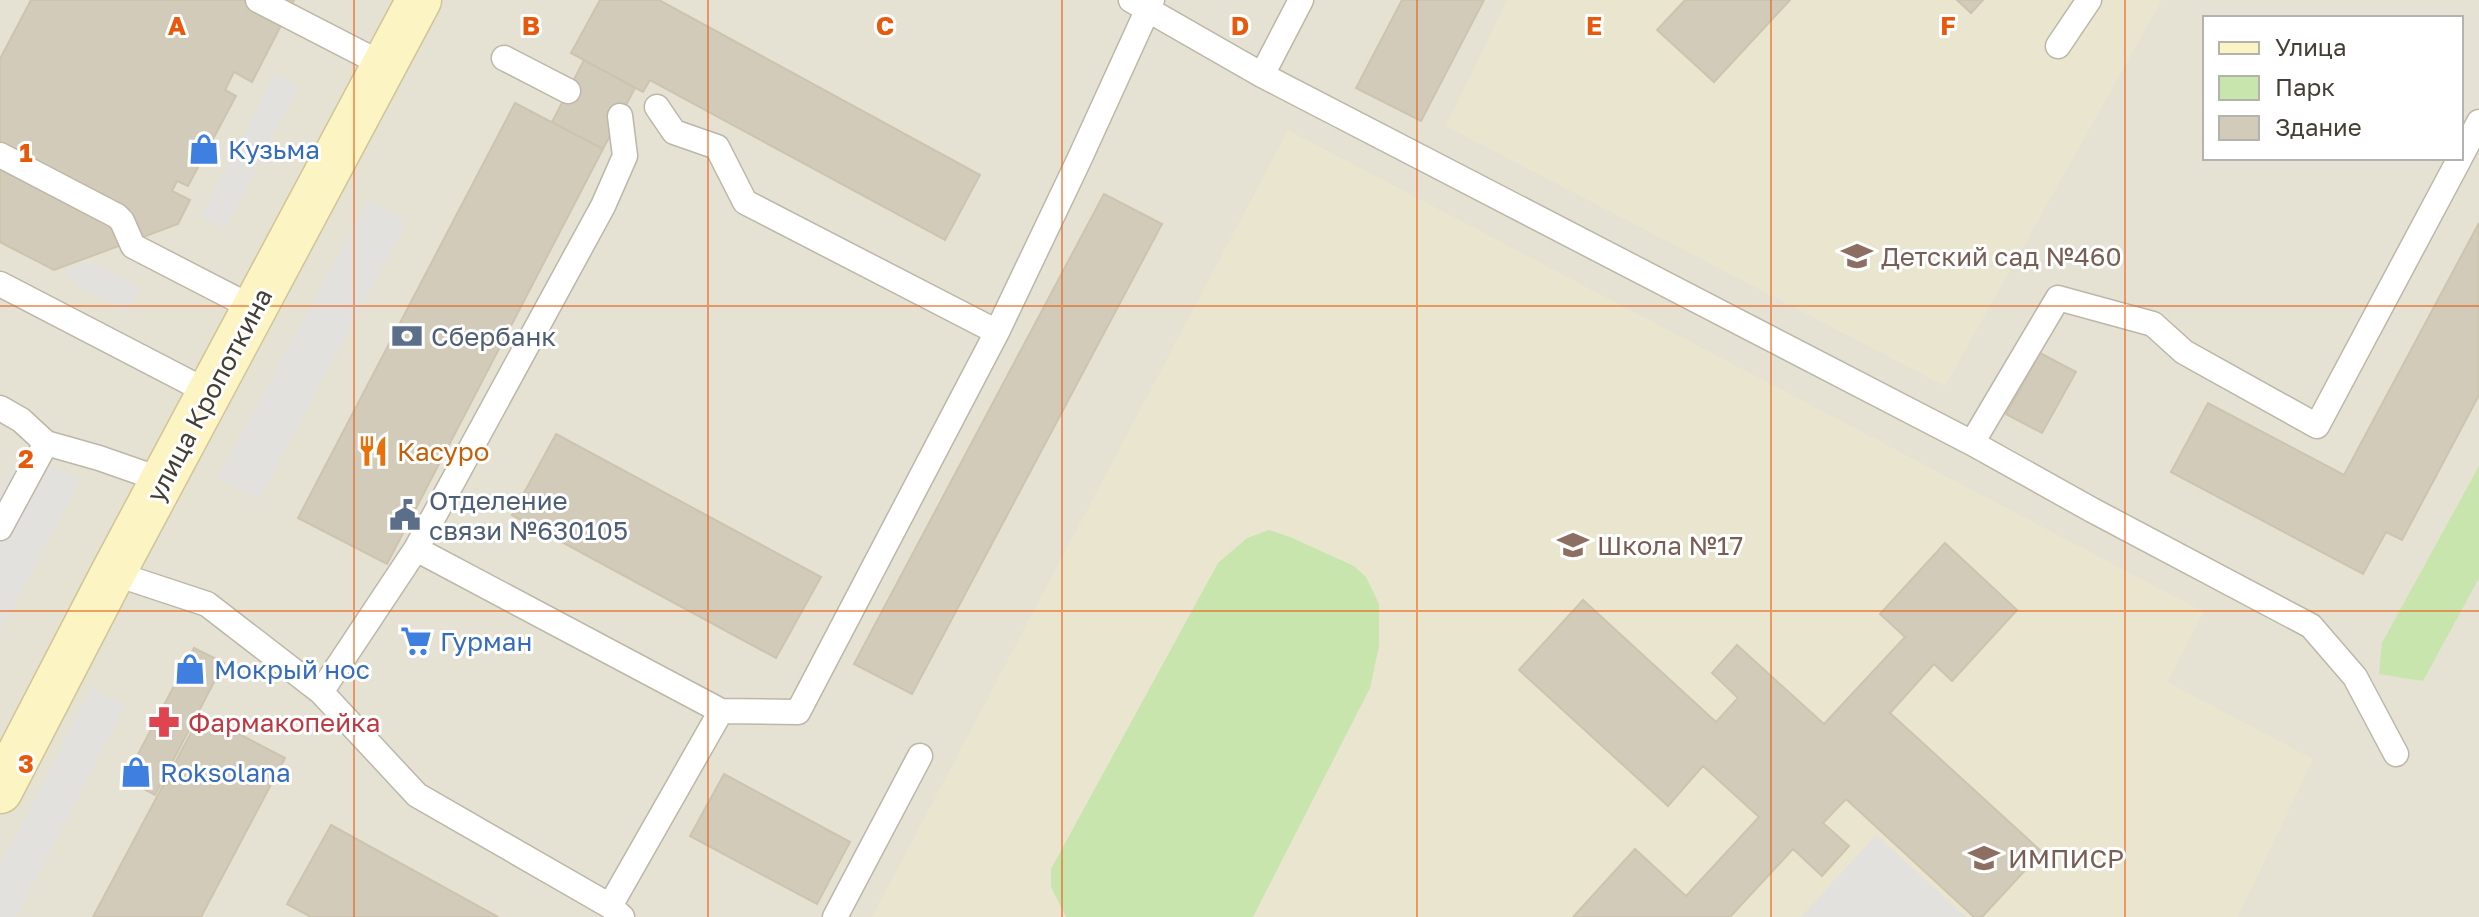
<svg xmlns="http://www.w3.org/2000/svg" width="2479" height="917" font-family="'Golos Text',sans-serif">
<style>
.residential{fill:#e5e1d3;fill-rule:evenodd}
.education{fill:#eae5cf}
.green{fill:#c8e5ae}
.parking{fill:#e2e1dd}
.building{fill:#d3cbba;stroke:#cdc4ae;stroke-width:2}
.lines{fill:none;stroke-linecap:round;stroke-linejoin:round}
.service-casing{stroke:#bdb7a7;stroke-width:27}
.secondary-casing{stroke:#d0c596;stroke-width:47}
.service{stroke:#fff;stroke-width:24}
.secondary{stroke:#fdf4c3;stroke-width:44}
.grid{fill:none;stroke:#e8590c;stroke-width:2;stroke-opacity:0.55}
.labels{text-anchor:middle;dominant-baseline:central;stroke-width:6;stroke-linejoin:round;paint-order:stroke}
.shop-label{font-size:26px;fill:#366cbe;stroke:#fff;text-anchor:start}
.education-label{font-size:26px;fill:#785e54;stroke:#fff;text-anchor:start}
.service-label{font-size:26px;fill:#4e5e75;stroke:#fff;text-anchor:start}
.street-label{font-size:26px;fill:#443f34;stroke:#fff}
.food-label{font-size:26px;fill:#c56008;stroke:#fff;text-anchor:start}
.health-label{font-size:26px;fill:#be3a42;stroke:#fff;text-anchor:start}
.grid-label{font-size:26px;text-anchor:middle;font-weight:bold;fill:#e8590c;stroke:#fff;stroke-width:6;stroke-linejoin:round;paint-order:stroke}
</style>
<rect width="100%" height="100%" fill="#f2efe4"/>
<path class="residential" d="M0 0H2479V917H0ZM2205 18H2461V158H2205Z"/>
<path class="education" d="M1507 0H2162L1945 386 1446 126Z
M1288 130 2204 612 2167 682 2313 759 2238 917H872Z"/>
<path class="green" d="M2479 466V578L2423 681 2379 674 2382 643Z
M1269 530 1290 537 1354 566 1366 577 1379 604V646L1370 688 1253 917H1066L1051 887V869L1218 563 1247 538Z"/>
<path class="parking" d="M275 74 299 86 225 229 201 216Z
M368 200 407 221 258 500 218 478Z
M88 261 140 288 127 312 78 286 65 270Z
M21 452 81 479 0 631V492Z
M92 688 125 705 16 917H0V867Z
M1876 835 1966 917H1801Z"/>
<path class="building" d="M31 0H294L252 82 234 72 225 90 236 96 188 186 177 181 172 191 190 200 178 224 54 270 0 242V59Z
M600 0H659L980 175 945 240 650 80 643 92 571 53Z
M1402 0H1484L1421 121 1356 88Z
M1685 0H1790L1714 82 1657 30Z
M1957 0H1983L1971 13Z
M584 60 635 88 603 149 552 122Z
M515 103 603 149 387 564 298 518Z
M1104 194 1162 224 912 694 854 664Z
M2479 223V395L2402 540 2386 532 2363 574 2171 472 2208 403 2344 475Z
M2040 353 2076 372 2042 433 2006 414Z
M556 434 821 577 776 658 512 515Z
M1945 543 2017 610 1952 681 1934 664 1890 713 2042 852 1982 917H1974L1846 799 1823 823 1849 846 1822 876 1793 849 1730 917H1573L1635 849 1686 896 1759 817 1703 766 1668 806 1519 670 1583 600 1716 722 1738 698 1712 673 1737 645 1824 724 1905 637 1880 614Z
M194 648 224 663 155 795 125 779Z
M201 714 285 758 201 917H93Z
M724 774 850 842 817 904 690 836Z
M331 825 498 917H311L287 904Z"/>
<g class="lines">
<defs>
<path id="service" d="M258 0 384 65
M1131 0 1262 75 1972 443 2092 510 2311 626 2355 677 2396 754
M2058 46 2089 0
M504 58 568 91
M1262 75 1301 0
M657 107 674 132 717 147 745 202 997 332
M0 155 117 216 122 221 133 246 255 309
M2461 156 2479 122
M0 284 210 393
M0 408 21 420 46 443 99 458 165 481
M1972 443 2058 298 2153 324 2184 352 2317 426 2460 158
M0 528 46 443
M416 549 603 206 625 156 620 116
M113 573 207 604 321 692 417 795 610 906 622 917
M321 692 416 549 721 711 798 712 997 332 1079 160 1152 0
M610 906 721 711
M835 917 920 756"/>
<path id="secondary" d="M0 791 113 573 419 0"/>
</defs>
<use href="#service" class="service-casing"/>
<use href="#secondary" class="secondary-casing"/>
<use href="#service" class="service"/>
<use href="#secondary" class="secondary"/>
</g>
<path class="grid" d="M354 0V917M708 0V917M1062 0V917M1417 0V917M1771 0V917M2125 0V917M0 306H2479M0 611H2479"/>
<defs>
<symbol id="shop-bare" viewBox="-9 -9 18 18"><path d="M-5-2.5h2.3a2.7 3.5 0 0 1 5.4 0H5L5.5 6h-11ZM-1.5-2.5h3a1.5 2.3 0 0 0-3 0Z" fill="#3f7fe0" stroke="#fff" stroke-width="2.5" paint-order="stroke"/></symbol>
<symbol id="school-bare" viewBox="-9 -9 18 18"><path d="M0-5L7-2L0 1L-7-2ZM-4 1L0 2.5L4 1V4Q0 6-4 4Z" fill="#8d6e63" stroke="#fff" stroke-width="2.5" paint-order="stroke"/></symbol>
<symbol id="bank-bare" viewBox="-9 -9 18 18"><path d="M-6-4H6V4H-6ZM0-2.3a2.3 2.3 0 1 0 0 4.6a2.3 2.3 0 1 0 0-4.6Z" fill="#5c6f8a" stroke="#fff" stroke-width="2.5" paint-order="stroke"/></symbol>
<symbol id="restaurant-bare" viewBox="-9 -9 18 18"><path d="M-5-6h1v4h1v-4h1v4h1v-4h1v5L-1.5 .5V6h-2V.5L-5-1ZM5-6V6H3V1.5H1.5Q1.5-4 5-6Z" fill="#e8710a" stroke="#fff" stroke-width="2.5" paint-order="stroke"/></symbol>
<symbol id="civic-bare" viewBox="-9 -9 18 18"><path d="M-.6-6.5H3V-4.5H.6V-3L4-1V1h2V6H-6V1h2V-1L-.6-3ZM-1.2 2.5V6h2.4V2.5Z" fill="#5c6f8a" stroke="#fff" stroke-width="2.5" paint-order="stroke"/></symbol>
<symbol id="supermarket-bare" viewBox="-9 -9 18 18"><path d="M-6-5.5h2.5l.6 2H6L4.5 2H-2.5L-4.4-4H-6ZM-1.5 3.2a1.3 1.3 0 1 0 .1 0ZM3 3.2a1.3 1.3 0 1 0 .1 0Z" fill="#3f7fe0" stroke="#fff" stroke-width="2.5" paint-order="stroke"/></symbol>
<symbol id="pharmacy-bare" viewBox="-9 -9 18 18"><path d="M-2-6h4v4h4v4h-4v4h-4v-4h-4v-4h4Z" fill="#e0444e" stroke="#fff" stroke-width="2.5" paint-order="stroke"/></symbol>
<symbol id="university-bare" viewBox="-9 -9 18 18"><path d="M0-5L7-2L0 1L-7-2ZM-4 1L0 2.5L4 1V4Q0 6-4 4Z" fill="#8d6e63" stroke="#fff" stroke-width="2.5" paint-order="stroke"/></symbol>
</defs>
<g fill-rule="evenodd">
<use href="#shop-bare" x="182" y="127" width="44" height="44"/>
<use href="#school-bare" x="1835" y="234" width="44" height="44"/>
<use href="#bank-bare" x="385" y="314" width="44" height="44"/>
<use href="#restaurant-bare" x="351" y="429" width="44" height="44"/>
<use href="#civic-bare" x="383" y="493" width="44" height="44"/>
<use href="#school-bare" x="1551" y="523" width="44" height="44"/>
<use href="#supermarket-bare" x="394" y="619" width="44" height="44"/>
<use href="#shop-bare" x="168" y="647" width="44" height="44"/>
<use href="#pharmacy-bare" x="142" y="700" width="44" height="44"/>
<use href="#shop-bare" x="114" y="750" width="44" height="44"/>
<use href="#university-bare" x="1962" y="836" width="44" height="44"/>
</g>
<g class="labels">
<g class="shop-label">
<text x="228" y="149">Кузьма</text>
<text x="440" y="641">Гурман</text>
<text x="214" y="669">Мокрый нос</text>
<text x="160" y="772">Roksolana</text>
</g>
<g class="education-label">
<text x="1881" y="256">Детский сад №460</text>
<text x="1597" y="545">Школа №17</text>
<text x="2008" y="858">ИМПИСР</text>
</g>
<g class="service-label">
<text x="431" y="336">Сбербанк</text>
<text x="429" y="500">Отделение<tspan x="429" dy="30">связи №630105</tspan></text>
</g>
<g class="street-label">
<text transform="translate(209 395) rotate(-62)">улица Кропоткина</text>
</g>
<g class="food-label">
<text x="397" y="451">Касуро</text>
</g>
<g class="health-label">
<text x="188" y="722">Фармакопейка</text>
</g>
</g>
<g class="grid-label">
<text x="177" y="35">A</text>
<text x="531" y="35">B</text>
<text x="885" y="35">C</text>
<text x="1240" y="35">D</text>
<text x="1594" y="35">E</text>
<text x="1948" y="35">F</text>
<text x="26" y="162">1</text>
<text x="26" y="468">2</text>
<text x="26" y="773">3</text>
</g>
<rect x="2203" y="16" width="260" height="144" fill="#ffffff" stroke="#b4b2ae" stroke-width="2"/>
<rect x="2219" y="42" width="40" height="12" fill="#fdf4c3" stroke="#b4b2ae" stroke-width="2"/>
<text x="2275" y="56" font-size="24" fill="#443f34">Улица</text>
<rect x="2219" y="76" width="40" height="24" fill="#c8e5ae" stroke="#b4b2ae" stroke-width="2"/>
<text x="2275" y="96" font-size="24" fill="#443f34">Парк</text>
<rect x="2219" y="116" width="40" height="24" fill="#d3cbba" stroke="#b4b2ae" stroke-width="2"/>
<text x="2275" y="136" font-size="24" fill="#443f34">Здание</text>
</svg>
